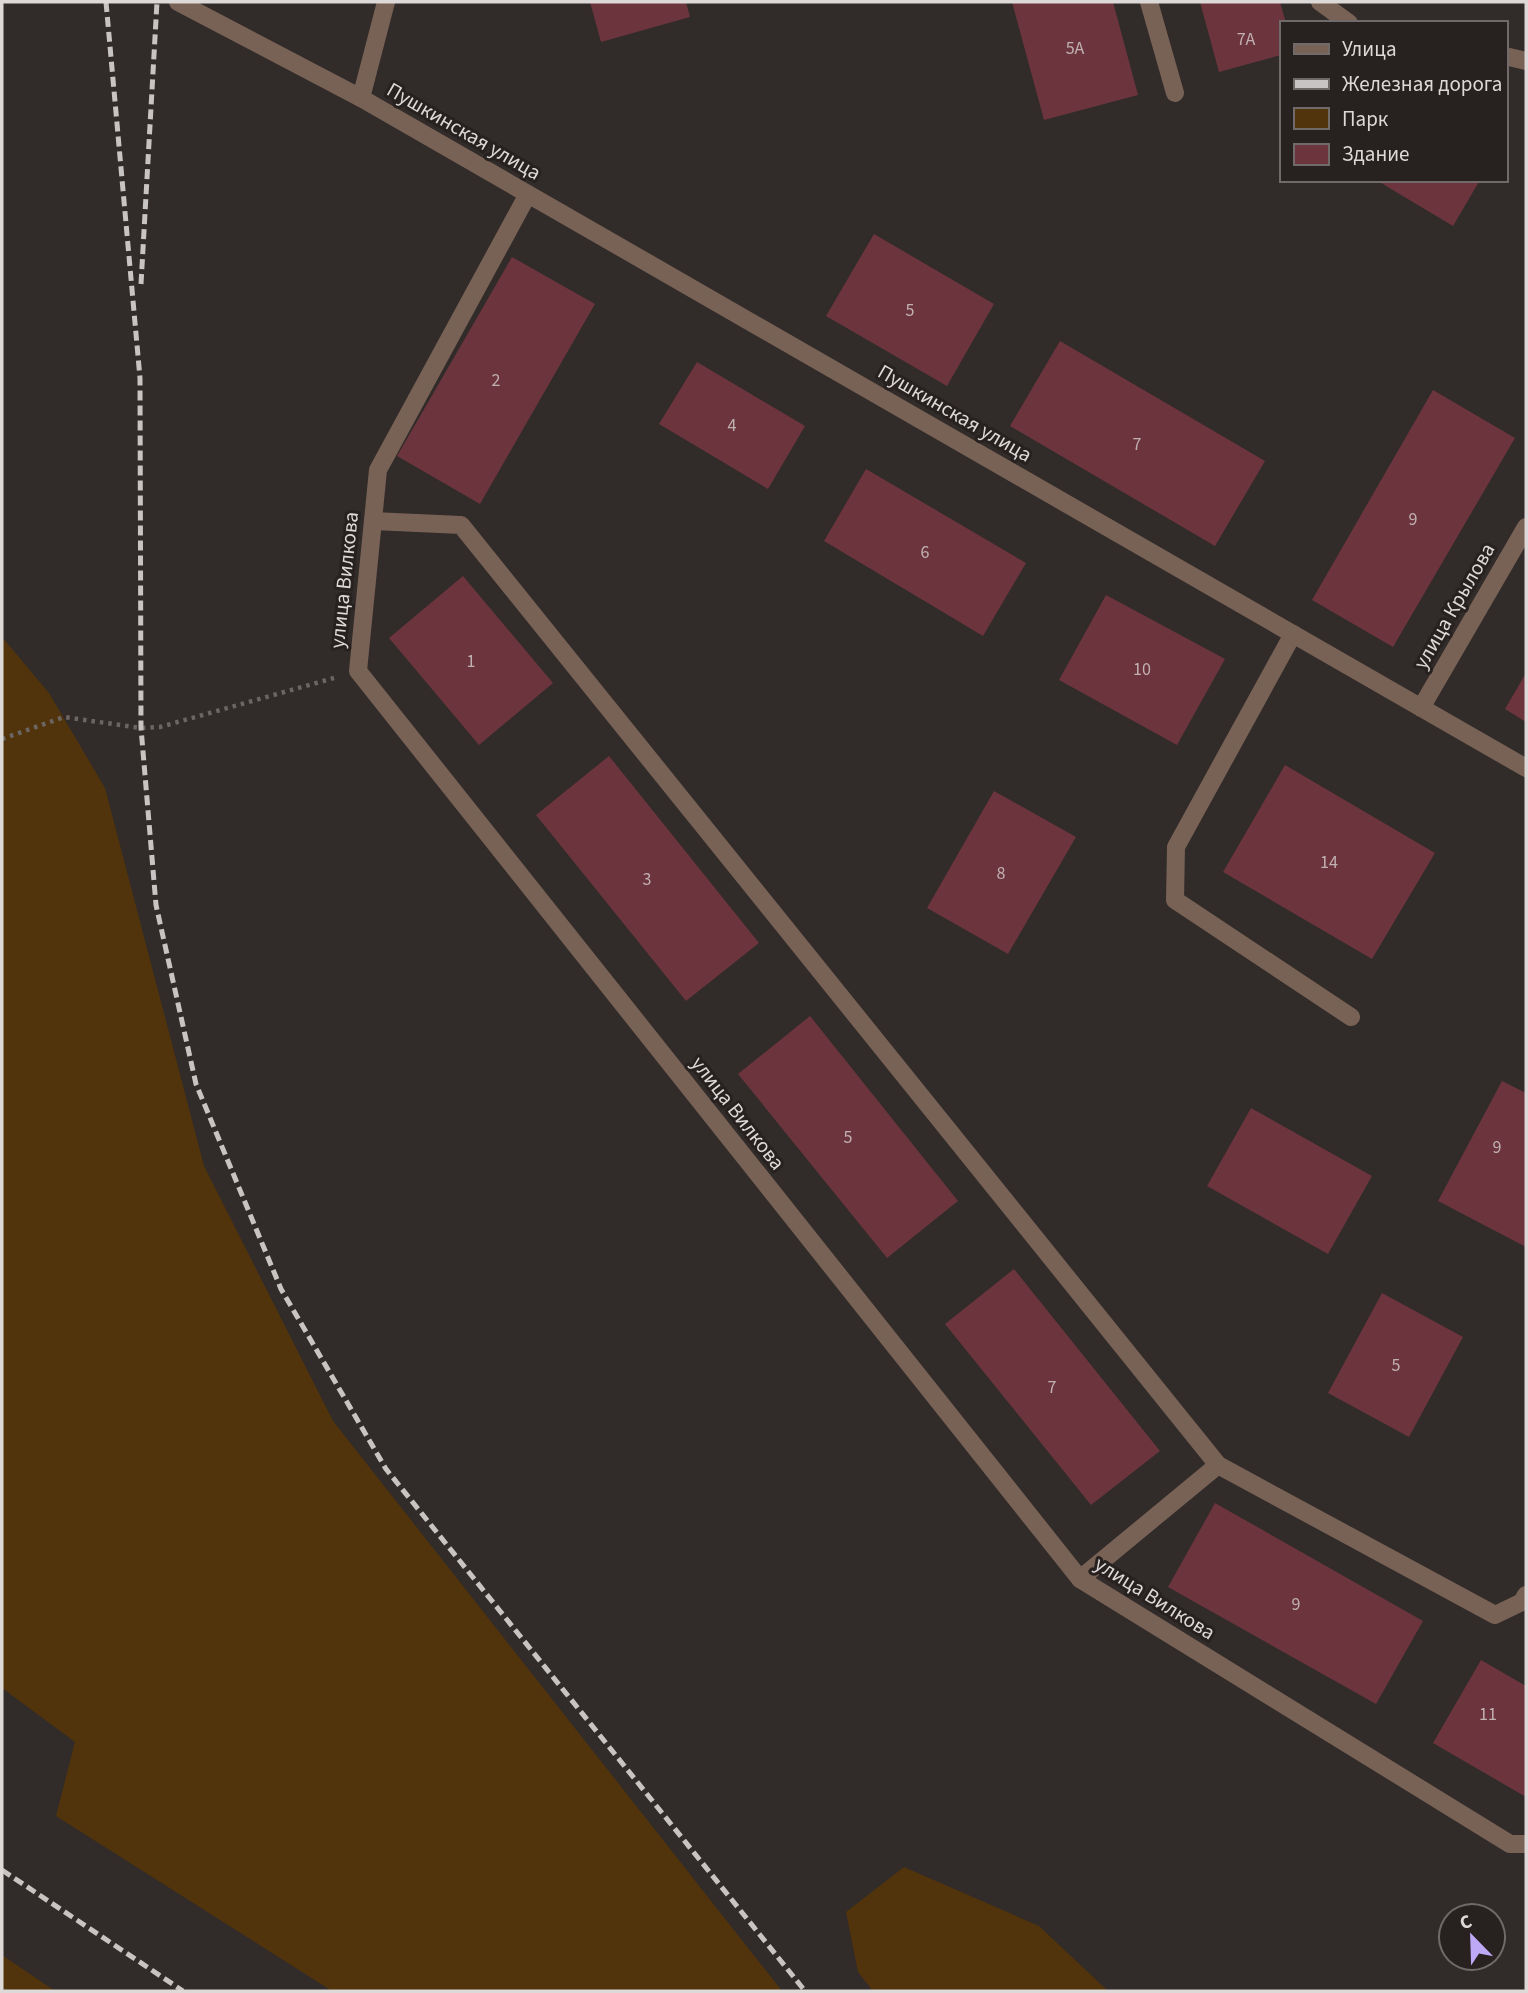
<svg xmlns="http://www.w3.org/2000/svg" width="1528" height="1993" font-family="'Source Sans 3',sans-serif">
<style>
.green{fill:#52340c}
.building{fill:#6c353d}
.lines{fill:none;stroke-linecap:round;stroke-linejoin:round}
.path{stroke:#6b6664;stroke-width:4.5;stroke-dasharray:3.5 5;stroke-linecap:butt}
.service{stroke:#786155;stroke-width:18}
.minor{stroke:#786155;stroke-width:18}
.rail{stroke:#c8c4c3;stroke-width:5;stroke-dasharray:10 5;stroke-linecap:butt}
.labels{text-anchor:middle;dominant-baseline:central;stroke-width:6;stroke-linejoin:round;paint-order:stroke}
.number-label{font-size:18px;fill:#c1b0b1}
.street-label{font-size:21px;fill:#ddd9d8;stroke:#272120}
</style>
<rect width="100%" height="100%" fill="#312b29"/>
<path class="green" d="M2 637 49 693 105 788 204 1166 333 1421 782 1991H332L56 1816 75 1742 2 1688Z
M904 1867 1039 1926 1108 1991H873L858 1972 846 1912Z
M2 1955 55 1991H2Z"/>
<path class="building" d="M590 2H686L690 17 601 42Z
M1012 2H1113L1138 95 1044 120Z
M1200 2H1280L1286 23H1281V55L1219 72Z
M1376 180H1480L1453 226Z
M874 234 994 304 947 386 826 316Z
M512 257 595 304 480 504 397 456Z
M1060 341 1265 461 1215 546 1010 426Z
M697 362 805 426 768 489 659 424Z
M1433 390 1515 438 1393 647 1312 600Z
M866 469 1026 563 983 636 824 541Z
M463 576 553 683 479 745 389 638Z
M1106 595 1225 659 1177 745 1059 680Z
M1526 673V722L1505 709Z
M609 756 759 943 686 1001 536 815Z
M1285 765 1435 853 1372 959 1223 872Z
M994 791 1076 837 1008 954 927 908Z
M810 1016 958 1201 887 1258 738 1074Z
M1502 1081 1526 1093V1247L1438 1201Z
M1251 1108 1372 1176 1328 1254 1207 1186Z
M1014 1269 1160 1451 1091 1505 945 1324Z
M1382 1293 1463 1337 1409 1437 1328 1393Z
M1215 1503 1423 1621 1376 1704 1168 1587Z
M1481 1660 1526 1686V1797L1433 1743Z"/>
<g class="lines">
<path class="path" d="M2 739 64 717 141 728 160 727 334 678"/>
<path class="service" d="M178 2 361 98
M1149 2 1175 93
M1320 2 1349 23
M1505 56 1526 61
M373 521 461 525 1218 1465
M1293 634 1176 847 1175 900 1351 1017
M1080 1579 1218 1465 1495 1615 1522 1602 1526 1595"/>
<path class="minor" d="M386 2 361 98 1526 768
M528 194 378 470 358 671 1080 1579 1510 1844H1526
M1421 708 1526 527"/>
<path class="rail" d="M106 2 140 378 141 728 156 905 196 1084 281 1289 386 1469 805 1991
M141 284 157 2
M2 1870 183 1991"/>
</g>
<g class="labels">
<g class="number-label">
<text x="1246" y="39">7А</text>
<text x="1075" y="48">5А</text>
<text x="910" y="310">5</text>
<text x="496" y="380">2</text>
<text x="732" y="425">4</text>
<text x="1137" y="444">7</text>
<text x="1413" y="519">9</text>
<text x="925" y="552">6</text>
<text x="471" y="661">1</text>
<text x="1142" y="669">10</text>
<text x="1329" y="862">14</text>
<text x="1001" y="873">8</text>
<text x="647" y="879">3</text>
<text x="848" y="1137">5</text>
<text x="1497" y="1147">9</text>
<text x="1396" y="1365">5</text>
<text x="1052" y="1387">7</text>
<text x="1296" y="1604">9</text>
<text x="1488" y="1714">11</text>
</g>
<g class="street-label">
<text transform="translate(464 131) rotate(30)">Пушкинская улица</text>
<text transform="translate(955 413) rotate(30)">Пушкинская улица</text>
<text transform="translate(344 580) rotate(-84)">улица Вилкова</text>
<text transform="translate(1454 606) rotate(-60)">улица Крылова</text>
<text transform="translate(738 1113) rotate(52)">улица Вилкова</text>
<text transform="translate(1155 1598) rotate(32)">улица Вилкова</text>
</g>
</g>
<rect width="1528" height="1993" fill="none" stroke="#ddd9d8" stroke-width="7"/>
<rect x="1280" y="21" width="228" height="161" fill="#272120" stroke="#706b6a" stroke-width="2"/>
<rect x="1294" y="44" width="35" height="10" fill="#786155" stroke="#706b6a" stroke-width="2"/>
<text x="1342" y="56" font-size="21" fill="#ddd9d8">Улица</text>
<rect x="1294" y="79" width="35" height="10" fill="#c8c4c3" stroke="#706b6a" stroke-width="2"/>
<text x="1342" y="91" font-size="21" fill="#ddd9d8">Железная дорога</text>
<rect x="1294" y="108" width="35" height="21" fill="#52340c" stroke="#706b6a" stroke-width="2"/>
<text x="1342" y="126" font-size="21" fill="#ddd9d8">Парк</text>
<rect x="1294" y="144" width="35" height="21" fill="#6c353d" stroke="#706b6a" stroke-width="2"/>
<text x="1342" y="161" font-size="21" fill="#ddd9d8">Здание</text>
<g transform="translate(1472 1937) rotate(337)"><circle r="33" fill="#272120" stroke="#706b6a" stroke-width="2"/>
<path d="M0-5L12 26L0 18L-12 26Z" fill="#bda9f5"/>
<text y="-10" font-size="19" font-weight="bold" text-anchor="middle" fill="#ddd9d8">С</text>
</g>
</svg>
